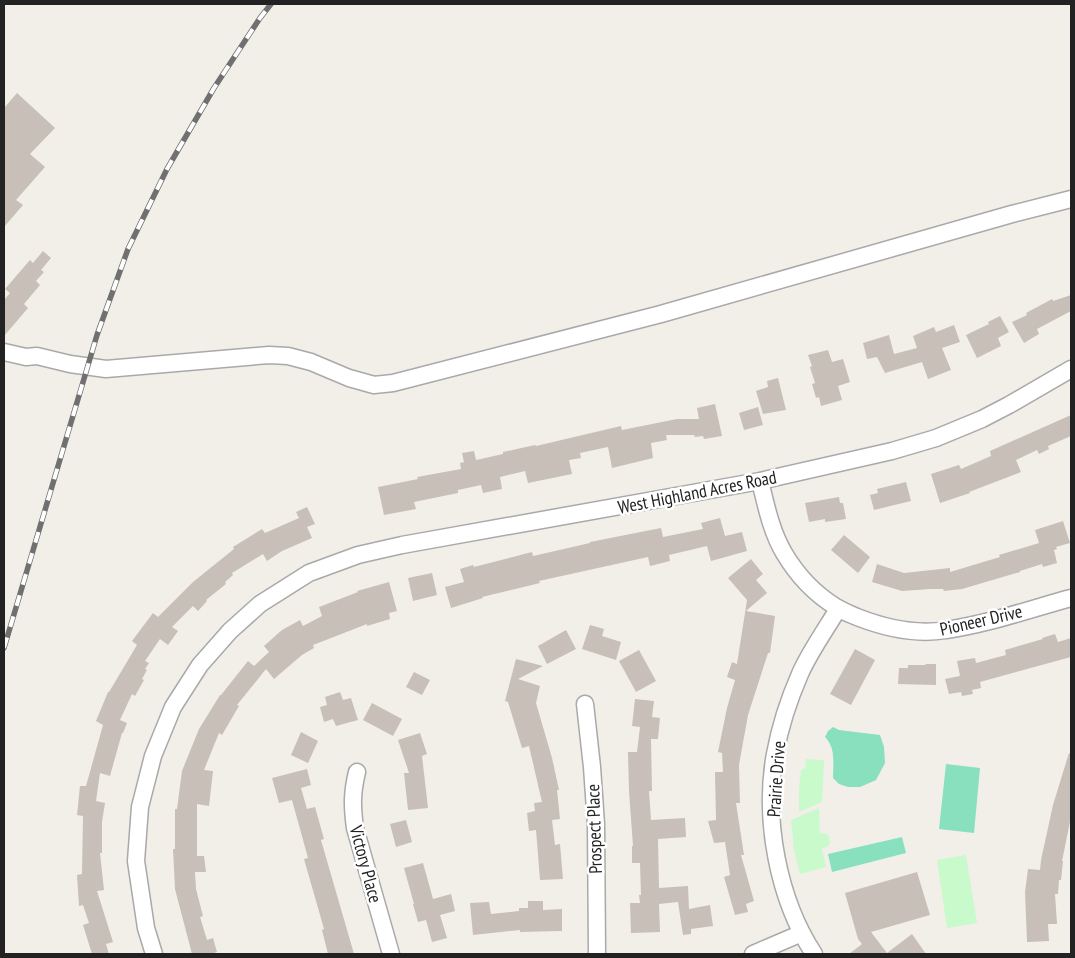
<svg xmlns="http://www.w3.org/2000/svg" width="1075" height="958" font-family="'PT Sans Narrow',sans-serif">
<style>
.park{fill:#c8facc}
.pitch{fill:#88e0be}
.building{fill:#c7bfb8}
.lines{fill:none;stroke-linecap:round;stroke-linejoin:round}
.minor-casing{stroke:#a9a9a9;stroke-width:19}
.minor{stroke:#fff;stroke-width:16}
.rail-casing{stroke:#707070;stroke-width:5.5}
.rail{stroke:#fff;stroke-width:4;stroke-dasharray:11;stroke-linecap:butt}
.labels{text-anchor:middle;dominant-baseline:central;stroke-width:5;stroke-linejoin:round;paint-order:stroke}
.street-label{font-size:18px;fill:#222;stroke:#fff}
</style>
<rect width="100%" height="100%" fill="#f2efe9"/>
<path class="park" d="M806 759 824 760 822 802 799 812V788L801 770 805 768Z
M819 808 820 833 827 834 829 837 830 843 827 847 822 848 826 867 800 874 794 850 791 820Z
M966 855 977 923 947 928 937 860Z"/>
<path class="pitch" d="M833 727 839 730 880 735 884 747 885 763 876 780 860 787H848L839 784 833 778C833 763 836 748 825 737L828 731Z
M946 764 980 768 974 833 939 829Z
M902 837 906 853 832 872 828 854Z"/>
<path class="building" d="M17 93 55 128 30 154 45 167 16 200 23 205 4 227V108Z
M43 251 51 258 41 270 44 272 36 281 40 285 24 304 28 308 4 336V300L10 293 5 289 30 260 33 263Z
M1071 295V311L1037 329 1039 334 1024 343 1012 322 1027 315 1026 313 1052 299 1053 301Z
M1000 316 1009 332 998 338 1001 346 977 358 966 335 989 324 988 322Z
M954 325 960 342 942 348 951 370 928 379 922 362 885 373 877 357 867 359 863 343 889 335 894 354 917 348 913 336 934 327 936 332Z
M828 350 832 362 843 359 850 382 838 386 842 400 821 406 819 397 816 398 812 384 815 383 810 367 812 366 808 355Z
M778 378 786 410 763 414 756 391 768 387 767 381Z
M715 404 722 436 704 439 703 436 695 437 694 435H666L667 440 651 443 653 458 612 468 608 447 580 453 581 458 569 460 572 474 528 483 525 471 500 477 502 489 483 493 481 485 458 490V493L414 502 416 509 384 515 378 487 418 479 417 477 461 469 460 463 464 462 462 453 474 451 476 460 503 454V452L535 445 536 446 621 426 622 430 677 419H699L697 408Z
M758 407 763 425 744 430 739 413Z
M1071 415V436L1048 446 1049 449 1039 454 1037 450 1016 460 1021 472 969 492 970 493 940 503 931 474 959 465 961 469 991 456 990 451Z
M906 482 911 501 874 510 870 495 878 493 877 489Z
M839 497 840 503H843L846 519 825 522V519L809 522 805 503Z
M307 507 315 524 307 527 312 538 282 551 267 561 263 554 232 573 233 575 225 582 226 584 206 600 207 601 198 611 193 606 172 627 178 631 168 645 160 639 145 661 149 663 145 669 147 670 142 679 144 680 135 696 132 694 120 720 127 723 123 733H122L110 776 100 773 96 801 105 803 102 822V853H100L104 890 97 891 113 942 106 944 109 954H92L83 925 89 923 83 905 79 906 77 875 82 874 83 816 77 815 80 786H86L103 725 96 721 108 692H109L137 645 132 641 153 613 158 617 193 582 234 549 233 547 262 529 265 533 299 518 296 512Z
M720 518 725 536 742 532 747 551 711 561 707 546 669 555 670 561 650 566 648 557 539 581 540 583 482 597 483 598 451 608 445 587 464 582 460 569 473 565 474 567 532 552 533 556 590 543V542L661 528 663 537 703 529 701 523Z
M1063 521 1070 543 1056 547 1057 549 1054 550 1057 563 1043 567 1042 564 1020 571V572L962 589 944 591 943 589H931L902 591 872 582 877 564 904 573 950 568V572L1000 557 999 555 1039 543 1035 530Z
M844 535 870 557 858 573 831 550Z
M751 559 763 574 756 580 767 593 746 611 775 616 770 653H768L748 715 739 765 740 803H736L744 855H741L754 901 746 904 748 912 735 915 724 877 730 875 725 842 714 843 708 821 716 820 715 772H723L722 753 718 752 727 708 735 680 727 677 732 662 737 664 747 600 728 578Z
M432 573 437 595 413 601 408 578Z
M389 582 397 611 389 613 390 619 367 626V624L313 645 314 648 302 655 274 679 266 669 237 705 239 706 222 735 219 733 204 770 213 771 209 806 197 804V856H204L206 872H195L196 889 203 916 200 917 207 940 213 938 217 952 211 954H192L175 889 173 849H175V809H177L182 771 199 729 220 695H221L248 661 254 666 269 652 264 646 282 630 300 620 303 626 322 616 319 607 358 592 357 591Z
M590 625 604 629 602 636 621 642 616 660 582 649Z
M566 630 576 649 547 664 538 646Z
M1055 634 1058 642 1071 638V657L980 682 981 688 972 690 973 694 962 696 961 692 949 694 945 679 960 676 957 661 975 658 976 663 1006 655 1005 650 1043 639 1042 638Z
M855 649 875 660 851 705 830 694Z
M639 650 656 681 636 692 619 661Z
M516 659 543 666 518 679 540 686 536 703 552 758 559 790H557L560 819 552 820 555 845 560 844 563 879 540 880 536 830 529 831 527 813 535 811 534 803 542 802 529 746 522 748 508 702 505 701Z
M926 664H936V685L898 684 899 668H908V665H925Z
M414 672 430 680 422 695 406 687Z
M340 692 343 700 351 698 358 720 336 726 333 719 324 722 320 707 327 705 325 697Z
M635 699 654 701 652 717 660 718 658 739H651L652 791H649L651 820 685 818 686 837 658 839 659 888 688 886 689 909 710 905 713 926 691 929V934L683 935 678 902 659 904 660 932 631 933 630 903H640L639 895H641L640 863H632V846H633L629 791 628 752H637L640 727 632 726Z
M372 703 402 719 393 736 363 720Z
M301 732 318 741 308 763 291 755Z
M420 733 427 754 422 756 428 808 408 810 404 773H409L398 740Z
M1069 753 1071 754V817L1062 861H1063L1061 880H1059L1058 894H1055L1057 924H1048L1049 941 1027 942 1025 892 1028 869 1040 870 1041 860 1053 805Z
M307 769 311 785 301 788 307 809 315 807 324 839 321 840 354 954H328L322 930 324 929 304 859 308 858 292 800 279 803 272 778Z
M406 820 412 842 396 847 390 824Z
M423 863 433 899 451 894 455 911 440 915 447 938 432 942 426 920 418 922 413 904H414L404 868Z
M917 872 930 915 871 932 887 953 912 934 926 954H849L862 944 858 939 845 893Z
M528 901H543V910L562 909V931L520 932V930L473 935 470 903 489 902 491 914 519 911V908H528Z"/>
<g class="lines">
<defs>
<path id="minor" d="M4 352 26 357 37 356 70 364 106 369 269 355 288 356 311 362 349 378 374 385 393 383 661 314 1012 214 1071 199
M760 481C766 505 771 531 784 553 797 575 815 594 836 607 842 611 850 614 857 617 885 628 916 635 946 630 988 624 1030 609 1071 598
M585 704 592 767 596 824 597 954
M357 772C352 793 352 806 355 828L391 954
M154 954 146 928 136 861 140 807 153 756 173 707 200 665 230 631 260 604 309 573 358 555 402 545 760 481 892 451 936 438 982 419 1009 405 1071 369
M753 954 802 933
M814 954C778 899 763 819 775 754 780 727 789 699 800 674 809 653 826 629 838 609"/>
</defs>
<use href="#minor" class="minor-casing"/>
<use href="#minor" class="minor"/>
<defs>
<path id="rail" d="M4 648 97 335 128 249 167 169 214 88 260 18 271 4"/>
</defs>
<use href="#rail" class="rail-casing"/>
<use href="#rail" class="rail"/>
</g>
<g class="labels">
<g class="street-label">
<text transform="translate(697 492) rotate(-11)">West Highland Acres Road</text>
<text transform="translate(981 620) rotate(-13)">Pioneer Drive</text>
<text transform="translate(776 779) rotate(-86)">Prairie Drive</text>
<text transform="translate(594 829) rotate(-92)">Prospect Place</text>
<text transform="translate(366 864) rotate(75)">Victory Place</text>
</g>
</g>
<rect width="1075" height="958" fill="none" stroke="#222222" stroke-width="10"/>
</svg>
